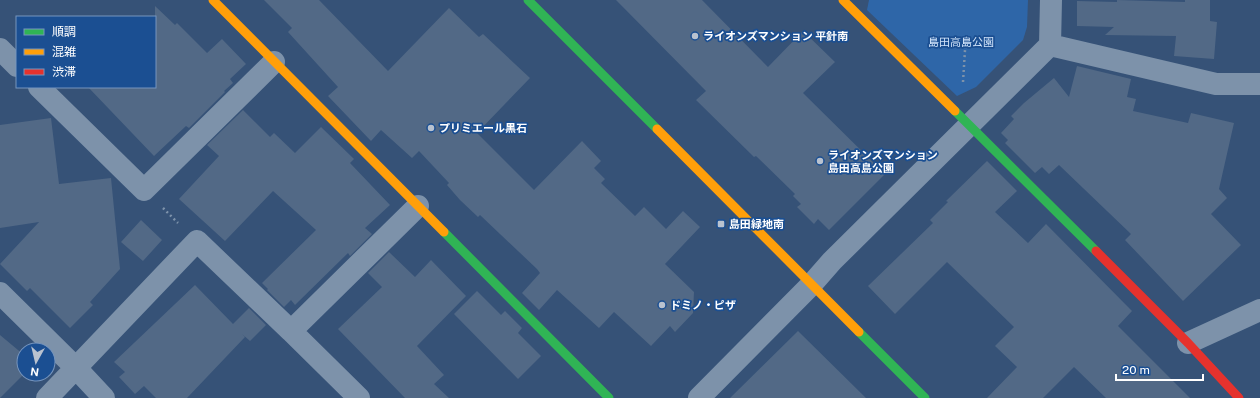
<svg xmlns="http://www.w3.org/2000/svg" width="1260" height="398" font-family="'Public Sans','Noto Sans JP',sans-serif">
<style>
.green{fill:#2e66a8}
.building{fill:#526986}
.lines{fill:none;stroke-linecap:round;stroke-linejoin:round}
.path{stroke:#7d92aa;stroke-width:2.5;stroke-dasharray:2 3;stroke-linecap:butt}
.street{stroke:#7d92aa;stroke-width:22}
.fast{stroke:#30b455;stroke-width:9}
.slow{stroke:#ff9f0a;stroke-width:9}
.jam{stroke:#e5322d;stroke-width:9}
.poi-dot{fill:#b9c2cf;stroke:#1b4f92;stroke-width:1.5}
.labels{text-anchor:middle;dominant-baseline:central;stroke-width:3.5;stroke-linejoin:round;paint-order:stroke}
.poi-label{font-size:11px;font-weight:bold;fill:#fff;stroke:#1b4f92;text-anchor:start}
.park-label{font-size:11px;fill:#d1e4fa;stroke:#1b4f92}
</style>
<rect width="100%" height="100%" fill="#365277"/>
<path class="green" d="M869 0H1028L1027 27 1023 40 976 87 957 96 867 10Z"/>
<path class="building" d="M264 0H319L388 71 449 8 479 37 483 34 530 78 477 133 534 190 582 141 601 161 594 168 605 179 601 183 635 216 644 207 666 229 683 211 700 227 665 264 694 292 693 313 675 332 670 326 651 346 614 312 599 328 557 290 539 310 522 293 540 273 537 269 480 215 478 217 460 200 447 185 449 183 419 151 412 158 381 130 371 141 328 96 338 87 288 32 292 28Z
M616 0H702L768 67 803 31 835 62 803 93 885 174 829 230 818 219 814 224 797 207 801 204 793 196 795 194 756 156 754 157 696 100 706 91Z
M1117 0 1185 2V0H1210V21L1217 22 1214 59 1174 56 1176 36 1105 35 1114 27 1077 26V1L1117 2Z
M155 6 175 25 177 23 207 53 222 39 246 64 230 79 233 83 224 91 225 92 189 128 186 126 154 156 88 87H155Z
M1077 66 1131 79 1127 97 1136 99 1133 111 1188 123 1191 113 1234 123 1219 189 1227 198 1211 214 1241 245 1183 301 1125 240 1131 234 1059 165 1049 174 1042 167 1035 173 1005 143 1008 140 1001 133 1014 119 1011 116 1024 103 1054 78 1069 97Z
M243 110 270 137 274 133 295 153 321 127 354 159 350 163 390 205 365 228 372 234 350 256 348 253 295 305 291 300 284 307 267 290 268 289 262 283 316 230 273 191 225 241 179 199 219 156 207 145Z
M51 118 59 184 111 178 120 269 90 302 93 305 70 328 30 288 27 291 0 264 39 222 0 228V125Z
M987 161 1017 191 995 212 1028 243 1046 224 1132 311 1118 326 1190 398H1106L1074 367 1043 398H987L1017 367 995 346 1014 327 947 262 895 314 868 286 933 223 930 220 948 202 946 201Z
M141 220 162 240 143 261 121 242Z
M389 252 415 277 431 260 466 296 417 346 444 375 434 384 449 398H405L338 329 382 287 368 273Z
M195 285 233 324 249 308 266 325 250 341 242 334 245 337 187 398H156L144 386 135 394 119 377 125 372 114 362Z
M477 291 501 315 505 311 522 328 518 333 541 356 518 379 454 314Z
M798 331 866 398H730Z
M0 335 24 355V374L0 398Z"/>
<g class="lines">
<path class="path" d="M963 82 965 50
M163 208 178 223"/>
<path class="street" d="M1050 45 1216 84H1260
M0 49 17 66
M39 87 144 190 274 62
M0 293 76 368 104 398
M1188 343 1260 310
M47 398 197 241 291 331
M359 398 291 331 418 206
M699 398 811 285 832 261 1050 45 1051 0"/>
<path class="fast" d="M528 0 657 129
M955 111 1096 251
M444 232 609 398
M859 332 925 398"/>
<path class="slow" d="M213 0 444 232
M843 0 955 111
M657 129 859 332"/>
<path class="jam" d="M1096 251 1188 343 1239 398"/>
</g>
<g class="poi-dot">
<circle cx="695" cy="36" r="4"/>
<circle cx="431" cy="128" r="4"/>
<circle cx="820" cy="161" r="4"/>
<rect x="717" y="220" width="8" height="8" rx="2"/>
<circle cx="662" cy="305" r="4"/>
</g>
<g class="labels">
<g class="poi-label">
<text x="703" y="36">ライオンズマンション 平針南</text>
<text x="439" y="128">プリミエール黒石</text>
<text x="828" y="155">ライオンズマンション<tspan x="828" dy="13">島田高島公園</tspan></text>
<text x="729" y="224">島田緑地南</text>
<text x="670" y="305">ドミノ・ピザ</text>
</g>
<g class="park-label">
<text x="961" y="42">島田高島公園</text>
</g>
</g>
<rect x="16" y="16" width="140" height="72" fill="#1b4f92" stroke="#7695be"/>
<rect x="24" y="29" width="20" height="6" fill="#30b455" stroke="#7695be"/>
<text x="52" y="36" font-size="12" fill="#ffffff">順調</text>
<rect x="24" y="49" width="20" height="6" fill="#ff9f0a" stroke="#7695be"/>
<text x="52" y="56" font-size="12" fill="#ffffff">混雑</text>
<rect x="24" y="69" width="20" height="6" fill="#e5322d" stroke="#7695be"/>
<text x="52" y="76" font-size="12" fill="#ffffff">渋滞</text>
<g transform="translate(36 362) rotate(188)"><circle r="19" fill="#1b4f92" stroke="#7695be"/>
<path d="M0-3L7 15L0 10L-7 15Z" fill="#b9c2cf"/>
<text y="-6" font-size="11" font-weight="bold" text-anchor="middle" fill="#ffffff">N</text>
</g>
<path d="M1116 374v6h87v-6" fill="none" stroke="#ffffff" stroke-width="2"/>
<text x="1122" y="374" font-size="12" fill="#ffffff" stroke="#1b4f92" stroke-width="3" paint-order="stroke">20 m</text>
</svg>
